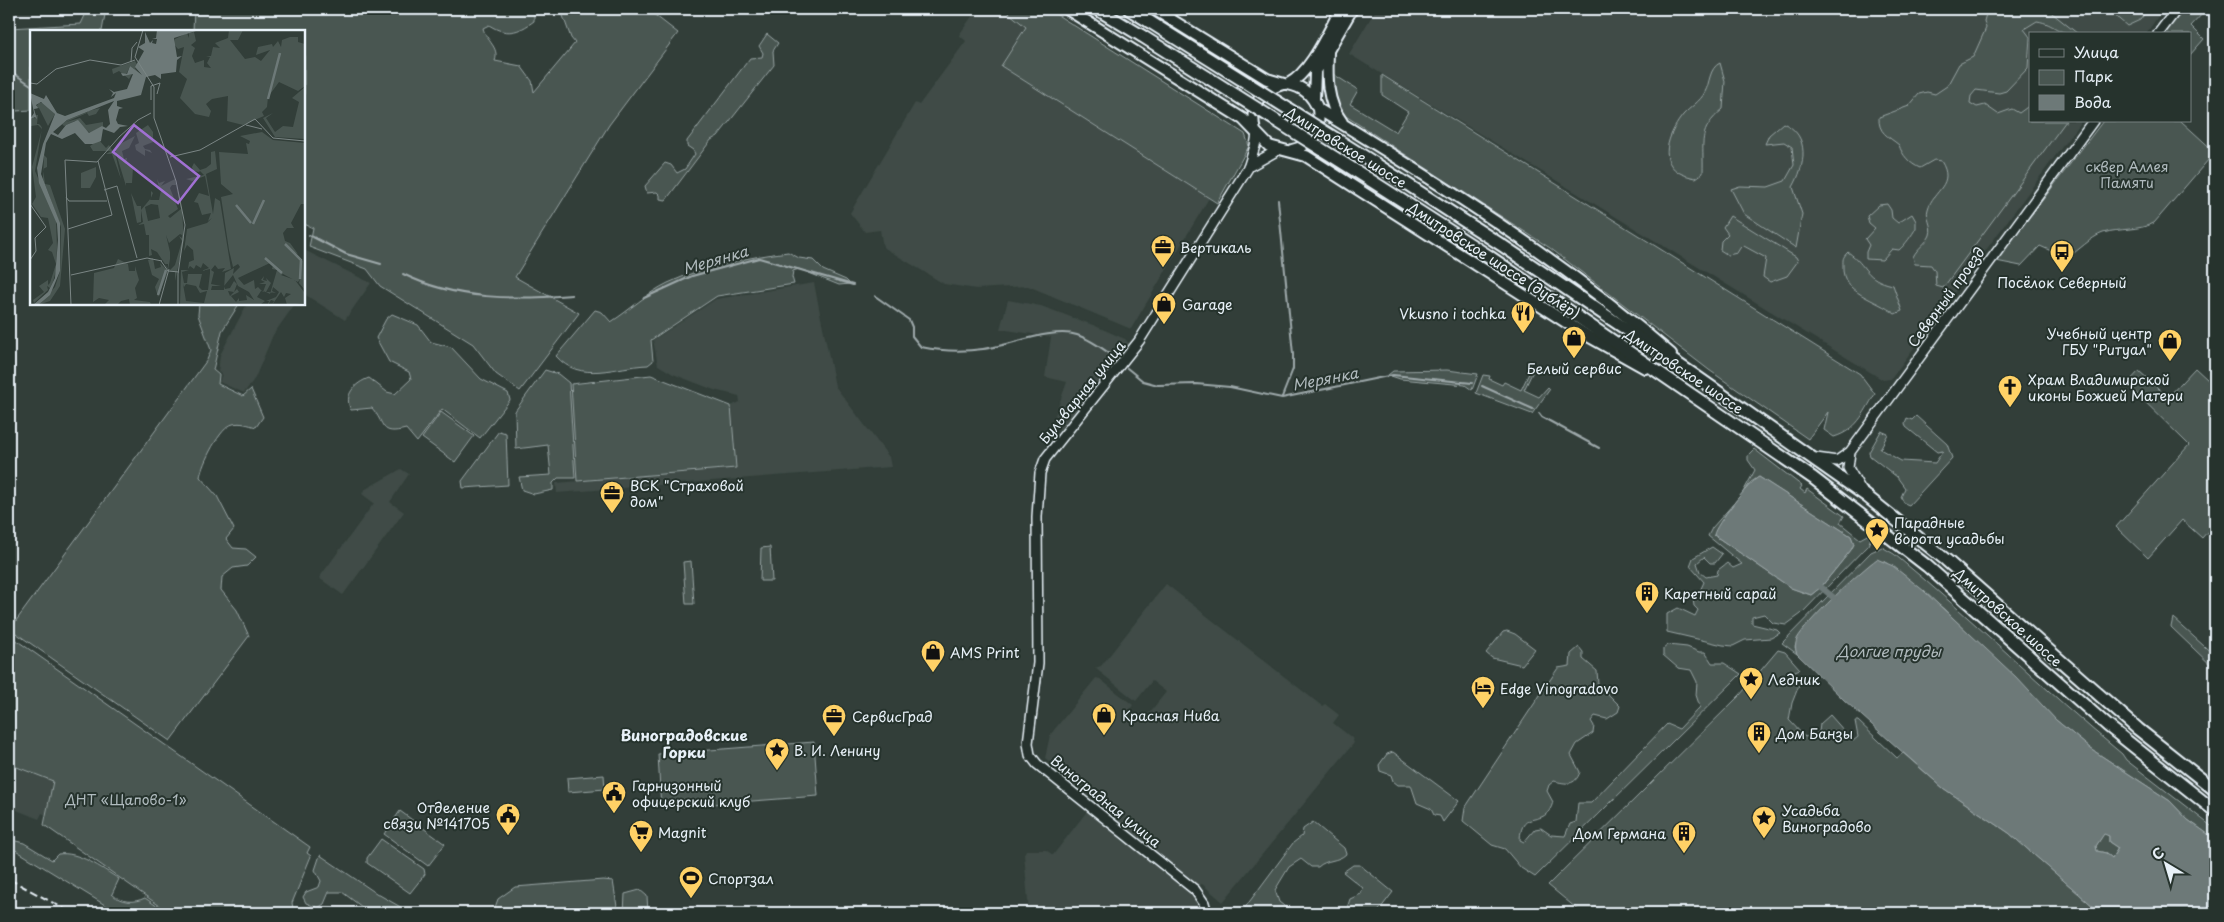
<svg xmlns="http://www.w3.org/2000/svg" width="2224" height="922" font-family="'Playpen Sans',sans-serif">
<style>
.built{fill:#3f4b46}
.green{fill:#495651;stroke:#98a4a4;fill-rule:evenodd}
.water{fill:#6d7978;stroke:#9ea9ab;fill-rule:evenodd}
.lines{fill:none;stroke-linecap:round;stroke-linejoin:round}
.stream{stroke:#9ea9ab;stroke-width:2}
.canal{stroke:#6d7978;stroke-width:6}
.secondary-casing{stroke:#e8f1f8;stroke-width:12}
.primary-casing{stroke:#e8f1f8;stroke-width:14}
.highway-casing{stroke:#e8f1f8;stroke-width:15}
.secondary{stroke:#26332d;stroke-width:9}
.primary{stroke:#26332d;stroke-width:10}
.highway{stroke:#26332d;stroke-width:11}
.rail{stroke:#e8f1f8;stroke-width:2;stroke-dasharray:8 4;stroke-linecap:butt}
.highway-bridge-casing{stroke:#e8f1f8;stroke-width:15;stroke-linecap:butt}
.highway-bridge{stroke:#26332d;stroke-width:11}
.labels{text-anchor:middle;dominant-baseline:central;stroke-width:4;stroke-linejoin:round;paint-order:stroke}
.street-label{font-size:14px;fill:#e8f1f8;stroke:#26332d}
.park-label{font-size:14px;fill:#b0bbbe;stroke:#26332d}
.poi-label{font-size:14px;fill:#e8f1f8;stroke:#26332d;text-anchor:start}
.water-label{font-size:15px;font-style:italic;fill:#b1bbbe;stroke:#26332d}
.neighbourhood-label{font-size:15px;font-weight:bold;fill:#e8f1f8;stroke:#26332d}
.inset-river{fill:none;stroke:#6d7978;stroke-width:2.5}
.inset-road{fill:none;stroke:#7b8685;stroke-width:1}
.view{fill:#a171d3;fill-opacity:0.15;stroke:#a171d3;stroke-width:2.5}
.inset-edge{fill:none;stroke:#e8f1f8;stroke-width:2.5}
</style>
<rect width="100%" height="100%" fill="#323e39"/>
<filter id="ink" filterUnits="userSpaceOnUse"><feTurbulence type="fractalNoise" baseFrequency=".02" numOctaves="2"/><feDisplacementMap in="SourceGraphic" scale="10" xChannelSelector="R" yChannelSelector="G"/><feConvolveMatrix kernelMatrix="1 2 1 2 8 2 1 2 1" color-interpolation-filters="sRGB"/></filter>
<g filter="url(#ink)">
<path class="built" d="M977 9H1004L1026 27 1001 66 1209 198 1131 329 1028 286 976 289 944 284 883 247 880 230 865 232 850 213 915 103 919 105 966 41 959 35Z
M1376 9H2163L2146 34H2030V121H2081L1891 379 1883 380 1349 54Z
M304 250 371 283 345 320 304 294Z
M814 283 835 386 889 457 891 467 557 493 556 483 736 468 731 406 740 402 739 396 714 390 673 374 658 365 653 340 716 299Z
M1008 300 1041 306 1093 325 1125 339 1132 347 1062 430 1051 426 1067 382 1045 377 1051 337 1000 329Z
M247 304H295L273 335 255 378 244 393 219 382 222 374 218 372 220 355Z
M401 469 409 474 390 502 404 512 343 595 319 578 374 503 362 494 364 490Z
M1166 584 1322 706 1325 704 1339 715 1333 723 1352 738 1354 743 1223 902 1202 884 1196 887 1114 821V813L1045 758 1050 735 1096 678 1100 679 1133 705 1128 712 1142 722 1166 692 1152 681 1136 701 1095 668 1101 666Z
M9 765 53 781 51 787 56 789 46 815 42 813 39 819 9 807Z
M1088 810 1124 842 1126 841 1189 891 1198 900 1201 913H1029L1024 854 1026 850H1046L1053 855Z"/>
<path class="green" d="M88 9H106L102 31H31V110L16 111 9 113V28L81 24Z
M194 9H534V21C518 33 506 36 489 25L483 28C486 41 500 47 495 61L521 66 532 81 534 92 575 43 571 38 562 13 566 9H647L678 33 609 125 515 277 579 313 520 391 496 374 473 344 380 286 367 269 309 247 313 228 304 224V31H193Z
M1004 9H1048L1245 134 1249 146 1217 203 1001 66 1026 27Z
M2013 9H2047L2078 34C2056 34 2056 24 2037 21L2024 29 2030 37 2028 68 2006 91 1999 93 1976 90 1971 96 1970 103 1977 107 1985 105 1998 114 2012 109 2019 113 2030 105V121H2066L1943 288 1936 286 1935 271 1931 265 1915 264 1913 257C1917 248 1927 243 1930 235 1933 225 1925 218 1928 209 1933 190 1956 185 1941 161L1934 160 1920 168C1910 164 1902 155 1899 145 1888 136 1878 133 1879 117L1909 106 1919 94 1927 92 1935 94 1947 86 1959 64 1973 57 1986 28 1984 21 1986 14C1996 10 2004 14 2013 9Z
M2111 9H2148L2140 20 2127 26 2113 14Z
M2182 9H2199L2204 12 2191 26 2204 39 2190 55V34H2164Z
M767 34 778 43 773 51 774 65 718 136 711 140 666 200 660 199V195L657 192 647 193 645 186 665 163 671 165 677 173 685 169 695 154 693 150 687 146V141L750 58 762 57 763 53 759 46Z
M1720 63 1725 81 1723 109C1697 131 1704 141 1703 173L1696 178C1690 177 1683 175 1678 172 1657 158 1671 130 1683 115 1690 107 1700 102 1705 92 1710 83 1709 68 1720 63Z
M1330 72 1358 90 1350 104 1396 132 1408 112 1382 95V75L1860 374 1875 394C1863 414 1857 430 1834 437L1824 430 1828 412 1808 439 1709 370 1550 248 1341 113 1332 95Z
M2103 121H2181L2215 152 2154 223C2138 231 2120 228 2103 233 2091 237 2078 251 2067 258L2040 246 2021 266 1996 261Z
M1783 123C1811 135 1805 166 1793 187L1802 214 1796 248 1744 214 1731 189 1740 186 1768 187 1785 181 1794 165 1792 147 1784 142 1765 144 1769 135Z
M1887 204 1891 210 1892 218 1898 223 1912 214 1916 221V228C1912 235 1905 245 1899 250L1892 249 1882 260 1866 259V252L1869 245 1865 239 1875 228 1869 223 1867 216 1879 205Z
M1730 216 1796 257 1798 261 1787 276 1770 282 1763 277 1766 258 1742 245 1737 253 1728 255 1720 250 1721 241 1728 234 1723 227Z
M788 252 799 258 813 260 823 270 846 280 850 284 839 285 799 269 793 271 792 277 794 284 717 296 651 340 653 361 648 365C616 366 580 384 556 356L595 310 602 312 611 322C630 310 647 293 668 283 705 266 748 257 788 252Z
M1848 252C1868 266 1864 279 1893 285L1902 311 1895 314C1877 299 1841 294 1843 266 1843 259 1842 258 1848 252Z
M199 304H239L222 331 213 370 219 375 218 384 243 396 251 389 263 417 256 427C249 425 241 422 233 424 220 427 202 464 200 477L217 496 234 529 226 539 233 548 246 549 256 557 247 566 233 568 222 577 221 590 237 610 249 636 170 741 10 629 207 360 211 350 198 315Z
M392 314 418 325 431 342 451 347 481 379 508 393 510 400 480 438 442 409 417 442 406 429C379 436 386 424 372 408L351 410C343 395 355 383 369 378L387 392 395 394 411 379 409 372 389 362 376 338 386 319Z
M2195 368 2208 380 2211 376 2215 379V523L2202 538 2182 520 2148 558 2116 527 2189 445 2127 384 2139 371 2168 397Z
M1531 369 1533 371 1524 390 1539 397 1548 387 1550 389 1532 414 1476 393 1483 375 1490 376 1489 379 1502 385 1504 382 1521 390Z
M545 370 558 374 569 383 575 478H558L553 483V490L534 494 522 490 519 477 551 475 548 445 516 449 515 411Z
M1447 370 1478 374 1472 390 1465 385 1400 379 1388 375 1393 371Z
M651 375 731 406 736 468 577 481 571 384Z
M441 412 474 436 455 462 422 438Z
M1916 416 1947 444 1952 458 1909 505 1904 503 1901 497 1905 488 1897 477 1870 456 1869 452 1881 431 1888 434 1880 449 1901 461 1935 463 1943 451 1937 452 1906 427 1905 423 1907 418 1912 420Z
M499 431 506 433 508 485 463 488 462 481Z
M1754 449 1802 486 1800 489 1805 493 1807 489 1844 516 1840 523 1860 539 1869 534 1871 538 1868 545 1801 614 1786 625 1773 623 1764 614 1752 617V624L1777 630 1780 633 1771 638 1745 640 1733 646 1723 645 1667 632V614L1678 608 1695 616 1698 610 1694 606 1693 599 1698 595 1704 582 1690 566 1693 558 1712 547 1722 554 1715 563H1710L1704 557 1697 563 1700 572 1706 577 1717 575 1718 570 1727 563 1733 568 1742 564 1708 536 1712 528 1742 494 1755 470 1748 460V455ZM1759 477 1851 536 1854 544 1851 550 1821 587 1811 595 1791 588 1714 535 1751 482Z
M770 547 772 581H760L761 548Z
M1882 547 1894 554C1972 618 2044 690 2122 754L2126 760 2215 829V839L2188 820 2170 801 2091 749 2056 720 1944 609 1884 561 1871 564 1834 598 1798 638 1795 647 1797 654 1782 643 1871 552Z
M691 561 694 604H686L683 562Z
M2173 618 2215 656V669L2171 627Z
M1507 631 1515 634 1535 649 1522 665 1492 658 1486 653 1503 632Z
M9 635 310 847 307 853 311 856 292 903 294 913H170L44 825 53 781 9 764Z
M1668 645 1687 647 1699 652H1705L1712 663H1724L1741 674 1535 877 1521 868 1505 849 1492 845 1463 821 1465 808 1558 668 1570 666 1571 654 1579 647 1583 652V659L1597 671 1598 684 1620 706 1618 712 1607 719 1595 716 1591 721 1594 726 1593 733 1577 744 1571 755 1580 772C1575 786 1567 784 1554 781L1549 785 1547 791 1553 802C1545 831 1521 806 1520 840L1524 842 1535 829 1541 828 1551 835 1565 836 1570 824 1576 822 1578 803H1591L1667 724 1679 729 1700 707 1696 695 1697 682 1691 670 1678 668 1663 655V649Z
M1778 650 1785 652 1800 669 1790 673 1799 685 1792 703 1789 720 1805 737 1819 732 1820 724 1830 715 1853 741 1858 737 1855 721H1858L1897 758 1903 753 1943 788 2009 833 2094 907 2130 908 2149 913H1582L1548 885 1740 695Z
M814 742 818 796 661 808 658 754Z
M1393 752 1459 801 1443 822 1440 816 1434 815 1431 809 1417 803 1411 785H1398L1393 781 1391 775 1380 771 1379 765 1387 754Z
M604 775 605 789 568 792 567 778Z
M400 811 445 844 428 866 384 834Z
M1313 822 1344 848 1346 854C1338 862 1326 859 1318 867H1311L1301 859 1289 867 1275 890 1279 902 1293 913H1241L1293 843 1302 836 1303 829Z
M2104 833 2109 836V842L2118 848 2112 858 2106 853 2097 851 2096 846Z
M381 839 424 869 425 874 410 893 367 863V858Z
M16 841 24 843 52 860 58 854C79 851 101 868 119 879L112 894C121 903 134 903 145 898L167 913H118L9 846Z
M320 855 376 893 411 913H370L342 892H329L324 904 318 908 306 903 303 897 306 892 319 887 321 881 315 870Z
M1353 865H1360L1393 892 1377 913H1350L1351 910 1348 905 1350 899 1361 894 1363 888 1343 872Z
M603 880 613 881 618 913H493L498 899 515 887Z
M640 890 647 896 648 913H624L625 894Z"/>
<path class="water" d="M1759 477 1851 536 1854 544 1851 550 1821 587 1811 595 1791 588 1714 535C1715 525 1750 481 1759 477Z
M1877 559 1893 566 1924 591 2016 677 2056 720 2091 749 2170 801 2188 820 2215 839V913H2149L2130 908 2101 910 2094 907 2009 833 1943 788 1844 700 1797 654C1795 649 1795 645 1797 639 1806 622 1860 571 1877 559ZM2104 834 2109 836V842L2118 848 2112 858 2106 853 2097 851 2096 846Z"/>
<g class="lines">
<path class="stream" d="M9 90 13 73 31 85
M1278 200 1293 354V369L1282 397
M309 235 346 254 381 264
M403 274C455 300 516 300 572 295
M875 296 909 320 912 327V336L921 347C941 351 962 352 983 349 1009 346 1052 327 1077 335 1093 340 1107 352 1120 361
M644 298 692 276 759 258 853 285
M1127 368 1143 381 1158 385 1196 384 1230 387 1282 398 1393 375 1472 383
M1482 386 1533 409
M1539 413 1542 417 1599 448"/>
<path class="canal" d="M1821 587 1834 598"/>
<defs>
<path id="secondary" d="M2158 34 2177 9
M1248 167 1278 150
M1816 458 1837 461 1850 452
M1861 490 1848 468 1850 452 2093 121
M1207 913 1204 903 1195 890 1037 764 1030 755 1028 743 1038 663 1037 517 1040 473 1045 459 1139 341 1248 168 1255 146 1257 134"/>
<path id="primary" d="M1067 9 1243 119 1269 146 1306 156 1586 335 1645 368
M1154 9 1267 79 1284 84
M1328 52C1327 77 1326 101 1342 122
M1288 84C1304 87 1312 95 1318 109 1441 184 1562 260 1671 354
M1288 84C1311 73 1328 32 1341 9
M1314 99 1315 73 1352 9
M1255 131C1249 108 1260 90 1283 84
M1292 150C1312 146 1321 129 1318 109"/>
<path id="highway" d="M1097 9 1142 36
M1129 9 1150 22
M1376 164 1503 246 1697 377 1865 495 1946 560 2138 729 2215 790
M1367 178 1490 257 1813 478 1927 566 2108 726 2215 811"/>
</defs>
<use href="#secondary" class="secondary-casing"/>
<use href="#primary" class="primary-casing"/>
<use href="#highway" class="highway-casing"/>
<use href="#secondary" class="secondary"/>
<use href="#primary" class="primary"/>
<use href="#highway" class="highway"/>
<path class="rail" d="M9 879 72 913"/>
<defs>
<path id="highway-bridge" d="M1150 22 1376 164
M1142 36 1367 178"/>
</defs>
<use href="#highway-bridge" class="highway-bridge-casing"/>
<use href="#highway-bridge" class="highway-bridge"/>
</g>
</g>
<defs>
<symbol id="office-pin" viewBox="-11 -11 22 30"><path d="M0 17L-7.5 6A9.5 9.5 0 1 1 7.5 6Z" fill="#ffd166" stroke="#26332d"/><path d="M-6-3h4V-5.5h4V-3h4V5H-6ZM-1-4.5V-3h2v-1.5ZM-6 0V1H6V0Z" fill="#111"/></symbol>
<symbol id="bus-pin" viewBox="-11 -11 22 30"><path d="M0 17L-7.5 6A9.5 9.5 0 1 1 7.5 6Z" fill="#ffd166" stroke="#26332d"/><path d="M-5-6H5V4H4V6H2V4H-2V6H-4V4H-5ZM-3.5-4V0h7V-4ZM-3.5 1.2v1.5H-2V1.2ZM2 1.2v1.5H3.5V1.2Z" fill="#111"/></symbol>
<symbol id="shop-pin" viewBox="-11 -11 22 30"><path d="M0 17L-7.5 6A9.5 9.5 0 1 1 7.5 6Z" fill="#ffd166" stroke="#26332d"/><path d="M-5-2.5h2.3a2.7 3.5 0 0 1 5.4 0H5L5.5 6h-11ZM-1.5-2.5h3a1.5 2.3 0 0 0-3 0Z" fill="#111"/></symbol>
<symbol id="restaurant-pin" viewBox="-11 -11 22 30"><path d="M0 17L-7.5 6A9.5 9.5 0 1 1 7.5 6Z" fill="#ffd166" stroke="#26332d"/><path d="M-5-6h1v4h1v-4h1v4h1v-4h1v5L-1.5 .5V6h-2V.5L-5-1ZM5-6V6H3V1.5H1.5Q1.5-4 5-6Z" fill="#111"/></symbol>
<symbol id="church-pin" viewBox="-11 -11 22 30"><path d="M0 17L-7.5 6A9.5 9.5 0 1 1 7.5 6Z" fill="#ffd166" stroke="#26332d"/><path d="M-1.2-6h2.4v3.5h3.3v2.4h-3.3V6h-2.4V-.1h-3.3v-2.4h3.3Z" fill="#111"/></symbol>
<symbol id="sight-pin" viewBox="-11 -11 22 30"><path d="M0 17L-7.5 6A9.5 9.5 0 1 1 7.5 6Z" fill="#ffd166" stroke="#26332d"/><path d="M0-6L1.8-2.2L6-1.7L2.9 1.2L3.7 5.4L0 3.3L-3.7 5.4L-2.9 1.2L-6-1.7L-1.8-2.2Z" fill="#111"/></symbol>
<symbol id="building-pin" viewBox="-11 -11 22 30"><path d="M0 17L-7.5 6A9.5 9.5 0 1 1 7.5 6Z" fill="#ffd166" stroke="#26332d"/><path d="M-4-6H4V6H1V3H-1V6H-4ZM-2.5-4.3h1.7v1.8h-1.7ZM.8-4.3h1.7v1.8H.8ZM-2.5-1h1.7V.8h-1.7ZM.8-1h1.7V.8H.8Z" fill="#111"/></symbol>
<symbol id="hotel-pin" viewBox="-11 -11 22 30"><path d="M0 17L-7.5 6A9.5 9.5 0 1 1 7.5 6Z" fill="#ffd166" stroke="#26332d"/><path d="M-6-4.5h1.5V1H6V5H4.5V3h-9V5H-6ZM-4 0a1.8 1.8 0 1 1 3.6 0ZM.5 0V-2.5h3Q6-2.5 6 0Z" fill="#111"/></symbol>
<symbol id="civic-pin" viewBox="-11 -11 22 30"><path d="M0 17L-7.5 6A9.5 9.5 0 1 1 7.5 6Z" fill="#ffd166" stroke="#26332d"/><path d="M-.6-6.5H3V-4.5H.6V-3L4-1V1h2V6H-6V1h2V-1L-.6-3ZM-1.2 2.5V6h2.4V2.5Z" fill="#111"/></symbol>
<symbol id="supermarket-pin" viewBox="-11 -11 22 30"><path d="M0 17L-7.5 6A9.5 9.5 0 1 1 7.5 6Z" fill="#ffd166" stroke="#26332d"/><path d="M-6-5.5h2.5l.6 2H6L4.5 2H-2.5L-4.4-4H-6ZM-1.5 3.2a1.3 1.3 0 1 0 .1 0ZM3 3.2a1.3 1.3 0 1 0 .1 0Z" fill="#111"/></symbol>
<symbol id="stadium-pin" viewBox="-11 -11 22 30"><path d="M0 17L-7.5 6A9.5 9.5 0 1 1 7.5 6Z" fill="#ffd166" stroke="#26332d"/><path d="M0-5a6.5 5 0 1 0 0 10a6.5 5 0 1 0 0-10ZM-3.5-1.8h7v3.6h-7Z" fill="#111"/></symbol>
</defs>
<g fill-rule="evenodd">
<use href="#office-pin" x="1149" y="233" width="28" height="38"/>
<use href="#bus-pin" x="2048" y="238" width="28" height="38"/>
<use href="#shop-pin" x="1150" y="290" width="28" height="38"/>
<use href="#restaurant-pin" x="1509" y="299" width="28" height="38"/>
<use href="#shop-pin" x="1560" y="324" width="28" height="38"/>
<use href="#shop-pin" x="2156" y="327" width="28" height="38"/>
<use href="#church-pin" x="1996" y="373" width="28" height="38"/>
<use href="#office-pin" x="598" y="479" width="28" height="38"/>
<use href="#sight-pin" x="1863" y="516" width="28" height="38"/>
<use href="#building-pin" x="1633" y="579" width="28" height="38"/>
<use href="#shop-pin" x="919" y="638" width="28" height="38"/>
<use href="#sight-pin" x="1737" y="665" width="28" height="38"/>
<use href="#hotel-pin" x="1469" y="674" width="28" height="38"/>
<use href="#shop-pin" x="1090" y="701" width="28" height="38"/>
<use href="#office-pin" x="820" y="702" width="28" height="38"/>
<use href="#building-pin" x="1745" y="719" width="28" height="38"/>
<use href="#sight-pin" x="763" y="736" width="28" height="38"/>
<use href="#civic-pin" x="600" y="779" width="28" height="38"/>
<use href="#civic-pin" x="494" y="801" width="28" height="38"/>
<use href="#sight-pin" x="1750" y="804" width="28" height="38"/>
<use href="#supermarket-pin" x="627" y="818" width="28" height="38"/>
<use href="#building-pin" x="1670" y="819" width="28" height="38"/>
<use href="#stadium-pin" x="677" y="864" width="28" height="38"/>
</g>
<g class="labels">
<g class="street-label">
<text transform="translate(1346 147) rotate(32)">Дмитровское шоссе</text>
<text transform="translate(1494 260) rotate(33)">Дмитровское шоссе (дублёр)</text>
<text transform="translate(1946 297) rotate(-54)">Северный проезд</text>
<text transform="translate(1684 371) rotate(34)">Дмитровское шоссе</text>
<text transform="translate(1082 392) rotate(-51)">Бульварная улица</text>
<text transform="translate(2008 617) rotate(42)">Дмитровское шоссе</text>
<text transform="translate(1106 801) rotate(39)">Виноградная улица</text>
</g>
<g class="park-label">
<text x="2127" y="166">сквер Аллея<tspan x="2127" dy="16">Памяти</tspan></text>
<text x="126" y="799">ДНТ «Щапово-1»</text>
</g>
<g class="poi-label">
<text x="1180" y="247">Вертикаль</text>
<text x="2062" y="282" text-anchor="middle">Посёлок Северный</text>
<text x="1182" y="304">Garage</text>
<text x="1506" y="313" text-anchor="end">Vkusno i tochka</text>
<text x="2152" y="333" text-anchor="end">Учебный центр<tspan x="2152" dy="16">ГБУ "Ритуал"</tspan></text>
<text x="1574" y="368" text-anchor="middle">Белый сервис</text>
<text x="2028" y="379">Храм Владимирской<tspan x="2028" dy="16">иконы Божией Матери</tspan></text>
<text x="630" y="485">ВСК "Страховой<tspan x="630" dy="16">дом"</tspan></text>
<text x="1894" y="522">Парадные<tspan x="1894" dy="16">ворота усадьбы</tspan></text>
<text x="1664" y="593">Каретный сарай</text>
<text x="950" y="652">AMS Print</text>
<text x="1768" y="679">Ледник</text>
<text x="1500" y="688">Edge Vinogradovo</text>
<text x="1122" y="715">Красная Нива</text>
<text x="852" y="716">СервисГрад</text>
<text x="1776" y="733">Дом Банзы</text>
<text x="794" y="750">В. И. Ленину</text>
<text x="632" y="785">Гарнизонный<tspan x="632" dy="16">офицерский клуб</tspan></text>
<text x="490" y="807" text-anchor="end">Отделение<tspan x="490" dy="16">связи №141705</tspan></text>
<text x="1782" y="810">Усадьба<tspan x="1782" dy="16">Виноградово</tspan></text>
<text x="658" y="832">Magnit</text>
<text x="1666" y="833" text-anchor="end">Дом Германа</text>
<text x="708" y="878">Спортзал</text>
</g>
<g class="water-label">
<text transform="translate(715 259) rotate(-16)">Мерянка</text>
<text transform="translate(1325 378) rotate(-11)">Мерянка</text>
<text x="1889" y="650">Долгие пруды</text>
</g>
<g class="neighbourhood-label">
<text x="684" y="734">Виноградовские<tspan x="684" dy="17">Горки</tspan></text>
</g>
</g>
<g transform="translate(30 30)">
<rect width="275" height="275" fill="#323e39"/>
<path d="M199 0H213L208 10H200L215 29 225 27 231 31 240 20 226 25 228 17 242 14 243 17 248 11 251 17 252 10 260 7H268V12L275 14V56L268 61 249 52 238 67 237 77 232 82 234 86 213 95 197 91 198 66 182 69 176 74 181 81 179 87 165 84 150 68 157 49 149 42 154 17 148 19 144 14 145 9 157 3 159 8V3L164 2 166 11 161 15 165 18 162 26 165 33 174 30V37L181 38 177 33 180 27 176 26H181L183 17 190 18 185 13 198 8ZM105 31 108 36 105 38 111 46 100 36 96 45 102 44 99 49 89 41 83 44 82 39ZM275 57V109L245 107 233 88 243 83 236 88 245 102 253 96 263 97 269 72 262 68ZM9 73H16L25 84 18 96 9 78 4 79ZM70 78 66 84 59 86 57 83 36 92 50 88 56 95 73 92V96L60 103 45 91 34 96 32 94 39 89 55 83 58 82V81ZM6 85H8L7 94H9L11 96 12 98 5 141 26 190 27 217 26 241 23 252 20 258 17 256 18 260 4 273 3 270 14 262 9 256 18 250V255L20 253 26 234 22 222 18 220 23 213 18 188 11 187 2 174 6 167 2 137 12 99 8 95 1 96 0 89 4 86 5 89ZM118 95 123 102V112L113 116 115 119 120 120 122 123 115 120V126L106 120 105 115 109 113 106 103ZM232 102 243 110 275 113V174H271L261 193 264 198H257L253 203 255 211 260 213 268 224 263 222 273 231 275 260 269 253 270 249 268 252 253 244 251 245 265 250 274 262 275 273 257 275 255 268 261 264 256 263 254 267 251 262 242 275 244 271 241 270 238 275H150L151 240H159L152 242 154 253H157L158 244H172L169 257 172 260H178L180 243V239L171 241 179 238 173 233 171 238 166 235 164 239 160 236 158 239 159 232 164 230 163 220 157 215 154 221 157 199 177 193 182 188 178 191 181 183 172 185 168 173 164 172 169 163 179 166 175 146 162 151 156 149 174 145 170 141 166 145 169 142 163 141 162 137 164 133 170 140 176 138 181 134V122L185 121 187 139 176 144 183 184 185 168 190 171 201 239 192 242 195 238 188 239 185 235 181 240 184 242 181 254 191 256H182L181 260H194L195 243 204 238 203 244 210 237 208 234 203 237 199 220 191 167 203 164 191 154 189 122 218 124 216 113 219 114 220 111 210 106ZM240 233 243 235 242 239 247 240 240 264 236 262 241 253 236 248 237 251 233 250 234 246 231 250 235 252 229 254H236L233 262 228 257 225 259 224 250 214 255 208 248ZM203 245 208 256 219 262 224 270 216 265 217 270 209 271V268L206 272 201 266 209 262 207 259 200 266 198 261 204 262 207 254 204 251 200 258 195 259 194 256ZM153 254 154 257 156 254 166 256 170 263 177 261 174 273 156 271ZM243 257 249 262 246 267 236 271H239L238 274H231L235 271 227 267 231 261 246 263 242 261ZM105 106 99 118 92 121 94 129 97 128 96 134 103 138 102 153H96V156L85 120 88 115ZM69 110 76 118 79 115 86 127 91 149 82 124H76L81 121H63L60 116ZM14 125 17 128V137L13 139 15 154 20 155 35 199 30 256 20 271 8 275 25 257 30 241 31 197 13 149ZM66 137V147L60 158H51V143ZM127 149 129 153 135 151 131 156 145 149 152 180 154 210 145 251V242L139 241 145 235 152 211 149 206 152 208V205L150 204 139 213 136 205 140 222V229L138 240 135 235 138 238V234H135L127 222 121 219 122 225 119 226V205H116L114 194 108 195 113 192 111 180 121 168V161L123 163 120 170H129L131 160 129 158ZM142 155H146L151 179 140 188 138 186 148 179 140 158ZM121 174 128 175 130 188 118 191 115 177ZM101 163 107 176H111V192L107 193ZM123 228 125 239 131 237 130 233 138 241 128 267 125 257 129 249 122 245 118 230ZM88 229 98 234 99 241H105V236L109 250 105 258 107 268 104 270 120 272 121 275H100L99 269 91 271 87 275H74L79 270 69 268 63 272 64 243 84 238Z" fill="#495651" fill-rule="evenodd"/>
<path d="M127 0H169L144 8 147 27 152 26 147 30 146 42 131 44V49L125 45 116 47 111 65 87 71V76L93 78 89 79 86 90 88 94 98 96 90 97 84 103 73 99 71 111 63 114H55L45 103 32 109 21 104 16 113 11 144 30 193V241L20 265 8 275H3L18 262 25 248 28 210 27 194 9 153 7 138 13 114 25 84 11 72 6 75 8 78 4 79 7 89 5 87 0 89 4 83 0 63 14 69 16 65 27 83 35 86 84 68 86 63 81 67 83 63 79 59 84 62 97 59 103 44 93 46 92 45 91 43 97 44 100 36 112 45 105 37 114 21 108 17 115 13V2L120 13 123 10 122 13 126 14 127 9H122L126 8ZM84 71 78 80 80 94 76 98 72 96 59 103 48 90 36 95 28 105 23 102 37 90Z" fill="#6d7978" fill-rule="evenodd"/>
<path class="inset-river" d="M238 69 250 23M206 175 221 193M223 194 234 170M255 214 271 230 270 249M235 228 252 243M128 265 136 240"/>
<path class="inset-road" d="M113 0 105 27 124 57V88L146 151 155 195 148 244V275M101 32 102 18 107 12M0 53 7 54 26 39 60 30 91 35 105 30M121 70V56L130 53 127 64M216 95 232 99M89 107 108 90 121 83M140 127 170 120 225 89 243 108 275 111M74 160 87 156 107 228M36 167 39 171H77M0 174 16 197 5 208 6 221 0 230M38 199 82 185 68 131M131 231 138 241 149 242M41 245 117 228 132 231M41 275 35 130 67 132 90 106M129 275 139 239M207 275H230"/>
<path class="view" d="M104 95 169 146 148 173 83 122Z"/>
<rect width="275" height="275" class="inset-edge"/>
</g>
<rect width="2224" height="922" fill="none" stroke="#26332d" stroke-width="30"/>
<rect x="15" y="15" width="2194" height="892" fill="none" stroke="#e8f1f8" stroke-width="2" filter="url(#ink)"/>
<rect x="2029" y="32" width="162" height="90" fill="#26332d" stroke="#747f7e"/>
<rect x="2039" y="49" width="25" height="8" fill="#26332d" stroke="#747f7e"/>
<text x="2074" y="58" font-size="15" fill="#e8f1f8">Улица</text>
<rect x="2039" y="70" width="25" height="15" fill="#495651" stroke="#747f7e"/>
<text x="2074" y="82" font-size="15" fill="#e8f1f8">Парк</text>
<rect x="2039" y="95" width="25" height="15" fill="#6d7978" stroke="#747f7e"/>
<text x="2074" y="108" font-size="15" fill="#e8f1f8">Вода</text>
<g transform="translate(2166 864) rotate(322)" stroke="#26332d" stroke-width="4" paint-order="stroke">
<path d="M0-4L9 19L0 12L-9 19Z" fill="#e8f1f8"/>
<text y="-8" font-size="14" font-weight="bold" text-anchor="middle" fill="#e8f1f8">С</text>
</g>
</svg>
